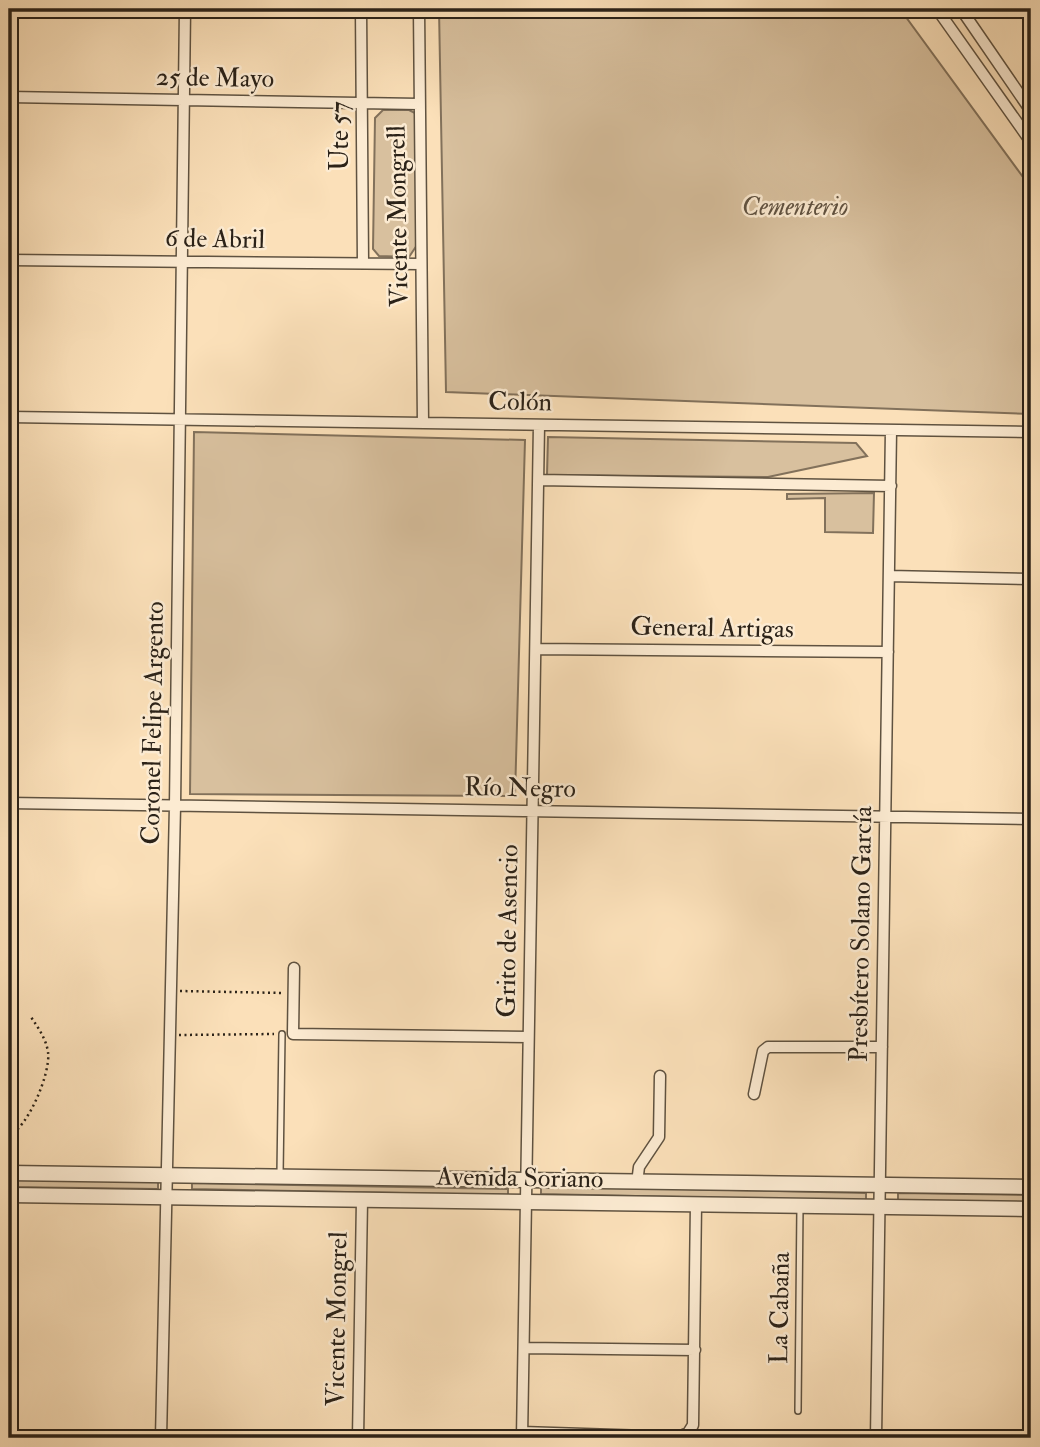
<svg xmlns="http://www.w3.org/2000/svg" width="1040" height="1447" font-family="'IM FELL Double Pica',serif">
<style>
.green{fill:#d8c09e;stroke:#82715b;stroke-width:2}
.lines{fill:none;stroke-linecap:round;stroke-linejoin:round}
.service-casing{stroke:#5f5240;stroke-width:8}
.minor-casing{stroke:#5f5240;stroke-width:13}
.tertiary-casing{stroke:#5f5240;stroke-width:17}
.path{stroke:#2b2218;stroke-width:2.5;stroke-dasharray:2 3.5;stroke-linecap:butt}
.service{stroke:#fcebd2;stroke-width:5}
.minor{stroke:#fcebd2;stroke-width:10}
.tertiary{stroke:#fcebd2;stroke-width:14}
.labels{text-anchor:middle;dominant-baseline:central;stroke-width:5;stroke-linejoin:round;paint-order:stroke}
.street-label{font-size:26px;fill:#2b2218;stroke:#fcebd2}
.park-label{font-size:26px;font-style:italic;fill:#5f5140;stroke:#fcebd2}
</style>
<rect width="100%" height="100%" fill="#fbe0b9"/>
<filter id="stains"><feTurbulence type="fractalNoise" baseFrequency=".00286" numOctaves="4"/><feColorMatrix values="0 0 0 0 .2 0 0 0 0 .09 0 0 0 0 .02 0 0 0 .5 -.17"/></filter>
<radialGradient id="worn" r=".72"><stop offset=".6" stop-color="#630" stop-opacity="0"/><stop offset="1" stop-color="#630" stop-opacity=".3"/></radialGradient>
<path class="green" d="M439 9H900L1031 188V414L446 392Z
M383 110H409L415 113 417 245 409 257 379 256 373 249 375 118Z
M194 432 525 440 515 796 190 794Z
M548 437 856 443 867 456 768 477 547 475Z
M874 493 873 533 825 532V498L787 499V494Z
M9 1179 158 1182V1189L9 1187Z
M192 1183 508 1189V1195L192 1189Z
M541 1186 866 1193V1201L541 1194Z
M898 1193 1031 1195V1203L898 1201Z"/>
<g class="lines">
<defs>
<path id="service" d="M280 1174 282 1034
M798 1411 800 1206"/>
<path id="minor" d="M361 9 363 263
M419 9 423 423
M937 9 1031 142
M961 9 1031 111
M9 97 419 104
M9 260 421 264
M9 417 1031 432
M539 480 891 486
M889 576 1031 579
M536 649 888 652
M9 803 1031 819
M294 968 293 1034 528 1037
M754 1094 763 1051 768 1047H882
M637 1183 639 1167 659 1137 660 1076
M524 1348 695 1350
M522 1432 678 1437 688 1433 693 1425 696 1204
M161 1438 175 806 185 9
M358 1438 362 1200
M522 1438 539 425
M876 1438 891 430"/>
<path id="tertiary" d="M9 1173 1031 1187
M9 1195 1031 1209"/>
</defs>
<use href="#service" class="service-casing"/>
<use href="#minor" class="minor-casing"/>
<use href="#tertiary" class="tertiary-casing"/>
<path class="path" d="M180 991 282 993
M179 1035 274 1034
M9 1136C28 1127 51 1073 48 1052 46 1039 39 1029 31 1017"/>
<use href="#service" class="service"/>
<use href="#minor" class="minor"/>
<use href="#tertiary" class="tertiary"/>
</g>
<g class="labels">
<g class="street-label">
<text transform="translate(215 78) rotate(1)">25 de Mayo</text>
<text transform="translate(340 136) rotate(-90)">Ute 57</text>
<text transform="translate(398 216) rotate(-91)">Vicente Mongrell</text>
<text transform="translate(215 239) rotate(1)">6 de Abril</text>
<text transform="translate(520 402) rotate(1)">Colón</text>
<text transform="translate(712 628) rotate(1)">General Artigas</text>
<text transform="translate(153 723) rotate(-89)">Coronel Felipe Argento</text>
<text transform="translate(520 788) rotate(1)">Río Negro</text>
<text transform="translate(508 931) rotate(-89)">Grito de Asencio</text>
<text transform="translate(861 934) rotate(-89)">Presbítero Solano García</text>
<text transform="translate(520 1178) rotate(1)">Avenida Soriano</text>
<text transform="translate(780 1308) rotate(-89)">La Cabaña</text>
<text transform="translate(337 1319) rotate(-89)">Vicente Mongrel</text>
</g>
<g class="park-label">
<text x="795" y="207">Cementerio</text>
</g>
</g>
<rect width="1040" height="1447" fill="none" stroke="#fbe0b9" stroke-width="35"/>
<rect x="10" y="10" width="1019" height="1426" fill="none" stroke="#2b2218" stroke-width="3.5"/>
<rect x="18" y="18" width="1005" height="1412" fill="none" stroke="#2b2218" stroke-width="2"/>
<rect width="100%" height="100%" filter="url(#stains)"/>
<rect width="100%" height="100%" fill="url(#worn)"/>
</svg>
